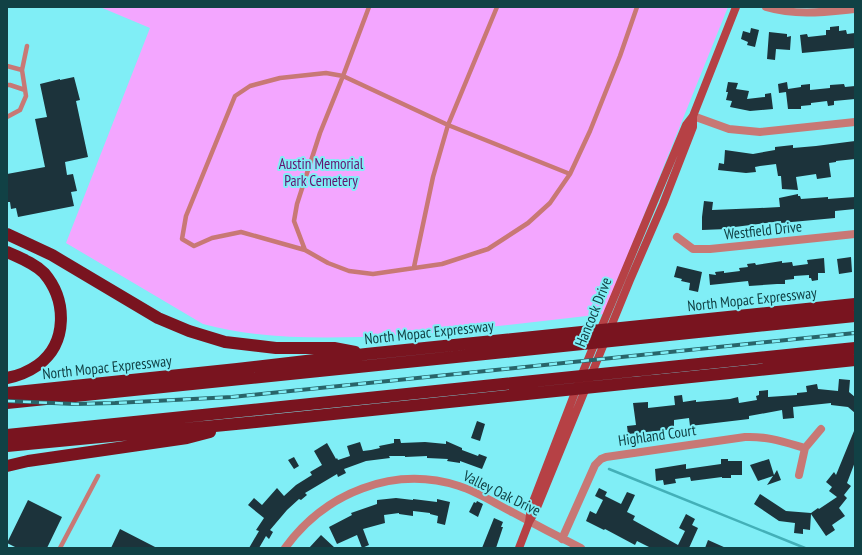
<svg xmlns="http://www.w3.org/2000/svg" width="862" height="555" font-family="'PT Sans Narrow',sans-serif">
<style>
.green{fill:#f3a6ff}
.lines{fill:none;stroke-linecap:round;stroke-linejoin:round}
.stream{stroke:#43b0b8;stroke-width:2.5}
.building{fill:#1c333b}
.lane{stroke:#c87875;stroke-width:4.5}
.street{stroke:#c87875;stroke-width:8}
.secondary{stroke:#b64145;stroke-width:8}
.highway{stroke:#79141f;stroke-width:12}
.rail-casing{stroke:#28656a;stroke-width:4}
.rail{stroke:#80eef6;stroke-width:2.5;stroke-dasharray:8;stroke-linecap:butt}
.labels{text-anchor:middle;dominant-baseline:central;stroke-width:4;stroke-linejoin:round;paint-order:stroke}
.park-label{font-size:15px;fill:#63146f;stroke:#80eef6}
.street-label{font-size:15px;fill:#114145;stroke:#80eef6}
</style>
<rect width="100%" height="100%" fill="#80eef6"/>
<path class="green" d="M100 7H728L604 314C523 323 441 334 360 337 306 338 255 338 203 324L66 243 150 28Z"/>
<g class="lines">
<path class="stream" d="M609 469 805 548"/>
</g>
<path class="building" d="M839 26V31L846 30 847 34 855 33V48L802 53 800 35 807 34 808 37 826 35V30H830V27Z
M751 28 759 30 755 47 747 45 748 42 741 39 743 31 750 33Z
M769 32 787 34V37L791 36 790 50 776 49 775 60 767 59Z
M74 77 80 100 76 101 88 157 65 162 67 175 73 174 77 191 71 192 74 206 18 217 16 208 11 209 10 202H7V174L45 167 35 119 47 117 40 84 60 79V80Z
M728 82 738 83 736 89 749 91 747 99 765 97V94L771 93 773 109 750 111 730 107 732 101 726 100 728 92H726Z
M787 82 788 89 801 87V85L810 84V90L830 88V85L844 84 845 87 855 86V99L834 101V105L828 106 827 101 811 103V105L801 106V109H788L786 92 779 93 778 84Z
M855 141V159L836 161V162L829 163 831 177 817 179 816 174 796 177 798 190 782 189 781 176H778L776 164 760 166 755 167 756 172 746 173 718 170 719 163 724 164 725 150 753 154 775 150V147L793 145V148L816 146Z
M798 194V196H800L801 199 828 197V199L855 197V209L835 211V218L781 223V221L727 228V229L702 230V217L704 201 713 202 712 210 760 208 780 207 779 198Z
M851 257 852 272 839 274 837 259Z
M824 258 825 273H818V280L812 281 811 278H809V275L794 276V279L785 280V284H777L749 286 748 281 710 285 709 274 716 275 715 272 724 271V273L740 271 739 268 748 267 747 264 755 263 756 265 782 261V263L792 262 793 266 808 264 807 260Z
M677 266 702 272 698 292 689 290 690 283 681 281 682 279 674 277Z
M839 379 850 380 849 392 855 397V413L848 407 831 405V403L793 407 794 418 783 419 782 410 749 416V419L690 426 689 418 674 420V429L628 434 627 426 636 425 633 403 648 402V408L675 405 674 396 682 395 683 402 696 400V402L730 399 738 397 739 403 757 400 756 396 759 395V391L768 390V397L797 395V393L807 392 806 386 817 384 818 389 838 391Z
M477 421 485 424 480 441 471 438Z
M854 431 855 462 847 483 851 486 844 495 847 498 839 508 845 516 832 525 835 530 826 536 811 514 810 530 803 529V534L794 533 795 523 779 521 754 504 760 494 786 511 811 513 818 508 819 509 837 497 829 491 832 487 826 482 834 472 836 475Z
M394 439H400L401 443 425 442 446 444V441L462 448V450L478 456 479 454 487 457 482 469 460 461V463L447 461 448 459 427 458V456L405 457V456H389L390 458 366 461 344 469 346 473 338 477 337 474 305 493 307 495 301 500 299 499 287 510 270 530 273 532 269 539 266 536 259 548H249L259 531 256 530 264 518 248 505 254 498 262 505 277 488 284 496 296 485 312 475 310 472 322 465 314 451 327 443 336 459 337 458 338 460 350 456 347 446 360 442 363 451 371 450 380 448 379 446 394 443Z
M294 457 299 466 294 469 288 460Z
M721 459H728V461H742V475H731V478H722V477L691 481 690 477 675 479 676 483 664 485 663 480 656 481 655 469 686 464V469L721 464Z
M769 459 774 475 777 470 781 480 767 485 773 476 758 481 750 465Z
M599 488 607 492 605 496 621 504 627 492 635 495 627 512 635 516 633 520 678 545 685 531 679 528 686 514 695 519 692 525 698 528 689 548H651L637 541 635 545 605 529 604 530 586 521 590 511 596 514 603 500 595 496Z
M396 498 413 500V499L437 502V499L450 502 445 525 437 523 438 516 430 514V513L413 511V516L399 514V513L384 515 385 523 363 529 369 545 362 548 357 535 337 544 329 527 352 515 351 513 377 504V500Z
M28 500 62 517 47 548H17L7 543Z
M477 501 483 504 478 517 469 512 474 502 476 503Z
M494 518 503 522 501 527H503L496 548H482Z
M120 529 157 548H111Z
M321 535 335 548H309Z
M708 540 726 548H705Z"/>
<g class="lines">
<path class="lane" d="M369 7 343 76 448 125 570 174
M7 66 22 70
M7 85H10L25 90
M7 117 20 110 26 96 22 70 27 46
M305 250 294 221 297 204 320 133 343 76 326 73 280 78 250 86 235 96 186 216 182 239 194 246 212 238 241 232 305 250 328 263 349 271 373 274 442 264 488 249 528 223 550 203 570 174 590 131 620 56 637 7
M414 267 433 177 448 125 497 7
M60 548 98 476"/>
<path class="street" d="M766 7C796 16 825 12 855 9
M693 116 729 129 760 132 855 122
M677 237 693 249H710L855 234
M799 475 805 448 821 429
M562 539 595 465 601 459 606 457 745 437C767 436 784 442 805 448
M285 548C325 493 393 465 459 486 478 492 496 504 514 513 536 525 559 537 581 548"/>
<path class="secondary" d="M529 522 531 507 584 369 686 125 693 116 736 7
M519 548 529 522 536 510 630 280 663 204 693 127V116"/>
<path class="highway" d="M7 234 52 255 158 318 189 331 225 342 276 348H334L355 352
M7 252C20 258 34 263 44 273 67 300 68 343 38 365 28 372 18 376 7 378
M7 393 237 369 366 354 855 304
M7 403 855 316
M7 435 855 348
M7 446 246 423 855 360
M7 466 28 461 187 438 210 432"/>
<defs>
<path id="rail" d="M7 401 75 404 115 403 232 397 855 333"/>
</defs>
<use href="#rail" class="rail-casing"/>
<use href="#rail" class="rail"/>
</g>
<g class="labels">
<g class="park-label">
<text x="321" y="163">Austin Memorial<tspan x="321" dy="17">Park Cemetery</tspan></text>
</g>
<g class="street-label">
<text transform="translate(763 230) rotate(-6)">Westfield Drive</text>
<text transform="translate(752 299) rotate(-6)">North Mopac Expressway</text>
<text transform="translate(593 312) rotate(-68)">Hancock Drive</text>
<text transform="translate(429 332) rotate(-6)">North Mopac Expressway</text>
<text transform="translate(107 367) rotate(-6)">North Mopac Expressway</text>
<text transform="translate(657 435) rotate(-8)">Highland Court</text>
<text transform="translate(502 493) rotate(26)">Valley Oak Drive</text>
</g>
</g>
<rect width="862" height="555" fill="none" stroke="#114145" stroke-width="16"/>
</svg>
